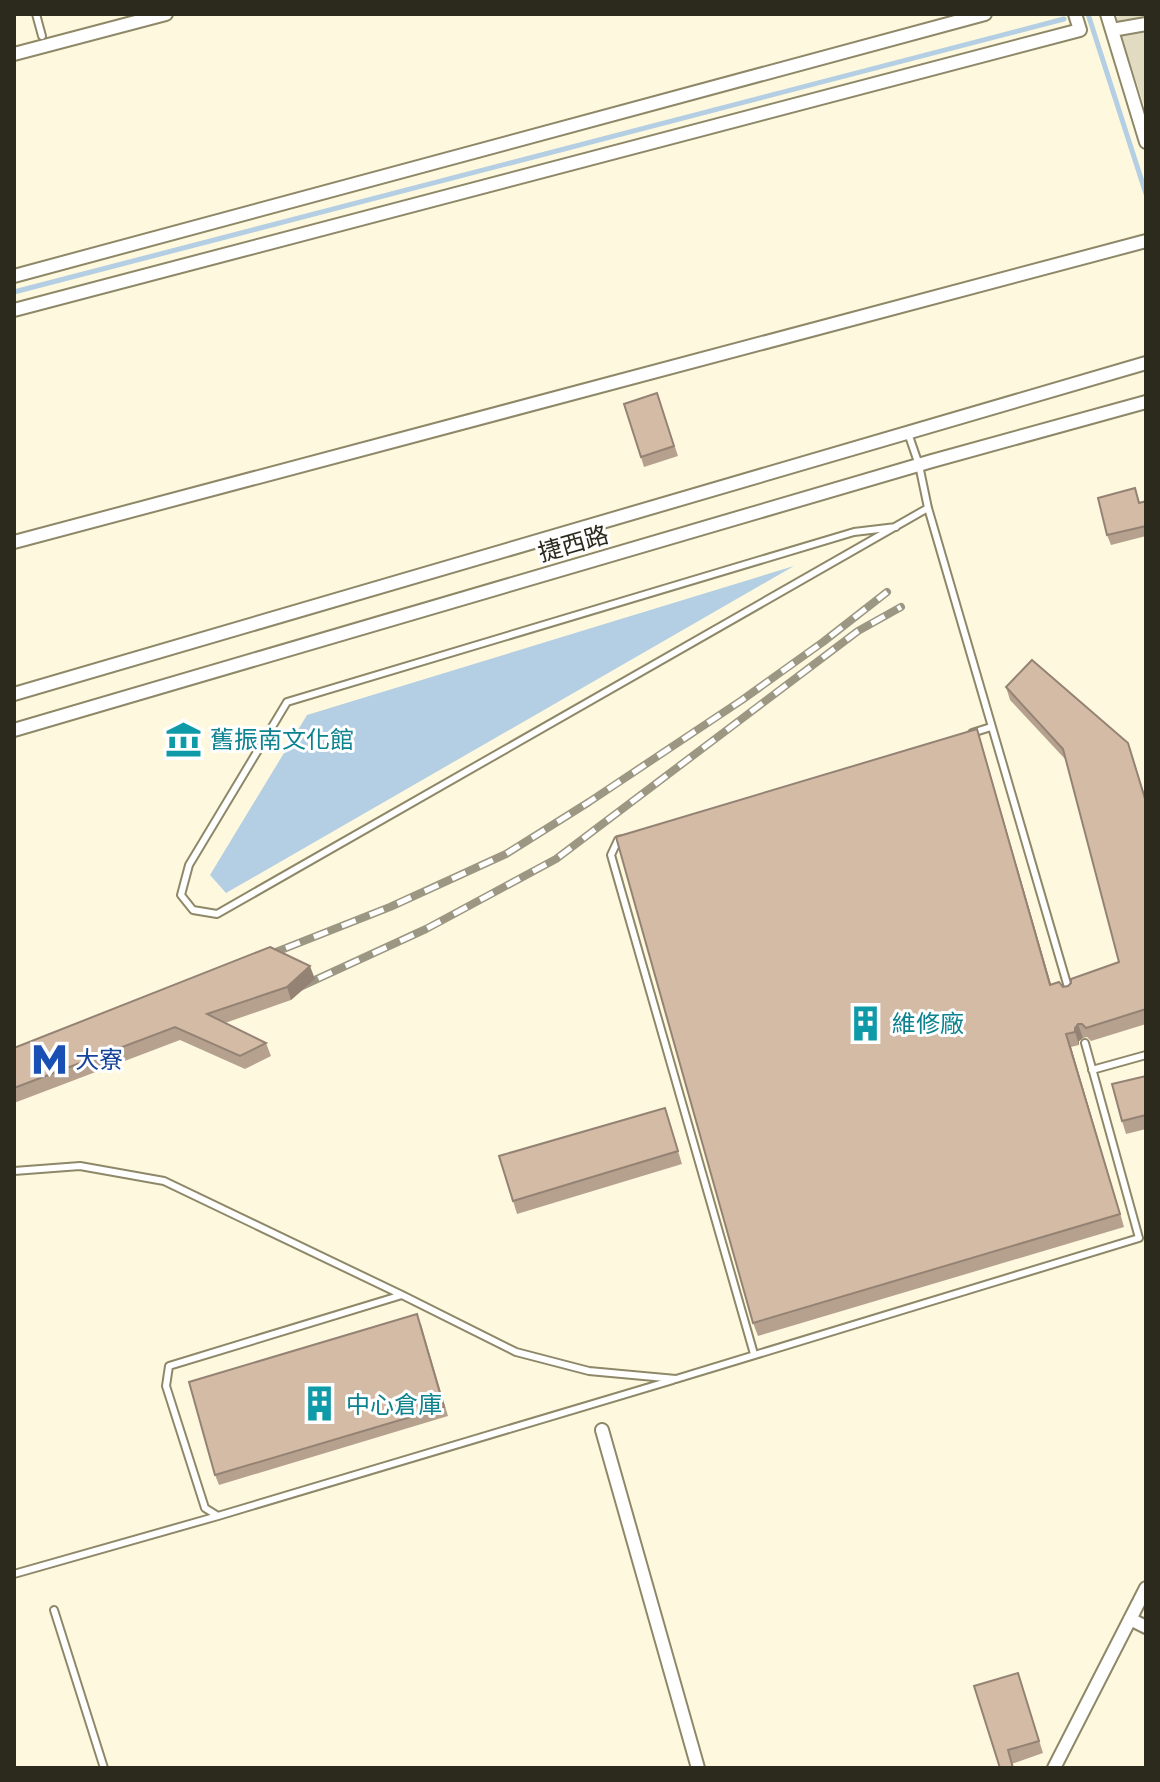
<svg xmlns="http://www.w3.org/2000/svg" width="1160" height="1782" font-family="'Public Sans','Noto Sans TC',sans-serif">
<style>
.green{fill:#e1dcc1}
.water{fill:#b4cee3}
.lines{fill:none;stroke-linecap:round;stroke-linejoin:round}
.stream{stroke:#b4cee3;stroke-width:5}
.service-casing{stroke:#8e8869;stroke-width:10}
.minor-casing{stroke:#8e8869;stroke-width:16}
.service{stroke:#fff;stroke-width:6}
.minor{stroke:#fff;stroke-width:12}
.rail-casing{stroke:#9b9783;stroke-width:8}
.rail{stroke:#fff;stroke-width:5;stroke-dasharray:15;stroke-linecap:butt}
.wall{fill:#b6a18e}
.shaded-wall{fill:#948374}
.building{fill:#d4bba5;stroke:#948374;stroke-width:2}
.labels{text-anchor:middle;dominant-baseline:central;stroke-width:6;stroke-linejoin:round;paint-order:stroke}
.street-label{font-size:24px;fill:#2c2a1d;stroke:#fff}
.culture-label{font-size:24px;fill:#0d838f;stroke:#fff;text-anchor:start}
.transit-label{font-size:24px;fill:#164399;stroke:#fff;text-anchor:start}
</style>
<rect width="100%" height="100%" fill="#fef9de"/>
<path class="green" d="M1130 14H1146V111L1115 17Z"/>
<path class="water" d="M794 566 226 893 210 875 307 715Z"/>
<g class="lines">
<path class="stream" d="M1088 14 1146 194
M14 292 1064 19"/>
<defs>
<path id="service" d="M36 14 42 36
M908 433 919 465 928 508 1070 994
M896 527 854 532 287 702 189 865 181 895 193 910 217 914 928 508
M972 733 991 727
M624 839 618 840 611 855 754 1354
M1092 1070 1146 1055
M14 1171 80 1166 164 1181 402 1295 516 1352 589 1371 676 1379 1139 1238 1085 1043
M218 1516 205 1508 166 1386 169 1366 402 1295
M14 1574 218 1516 673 1380
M54 1610 104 1768"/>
<path id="minor" d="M1107 14 1146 142
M1112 30 1146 24
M14 54 166 14
M14 276 985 14
M14 310 1080 30 1075 14
M14 542 1146 241
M14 694 1146 363
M14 730 932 461 1146 402
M602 1430 698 1768
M1130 1619 1146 1627
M1054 1768 1146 1588"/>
</defs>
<use href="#service" class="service-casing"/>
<use href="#minor" class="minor-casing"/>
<use href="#service" class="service"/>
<use href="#minor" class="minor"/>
<defs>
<path id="rail" d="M258 959 390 907 506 854 589 802 742 700 823 642 887 592
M291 991 426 929 556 859 858 631 901 607"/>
</defs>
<use href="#rail" class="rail-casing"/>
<use href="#rail" class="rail"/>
</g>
<path class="wall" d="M657 393 678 456 644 467 624 404Z
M1146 501V536L1111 545 1107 535 1140 503Z
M1006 687 1128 743 1146 799V1024L1091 1041 1087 1037 1083 1038 1079 1041V1045L1071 1047 1124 1227 758 1336 753 1323 981 742 1051 985 1068 986 1071 983 1119 962 1066 760 1010 700Z
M315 979 291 1000 225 1023 266 1043 271 1056 245 1069 180 1040 14 1103V1048Z
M1146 1076V1129L1126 1134 1122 1121Z
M669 1121 682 1164 517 1214 513 1201Z
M421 1324 448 1416 219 1485 215 1475Z
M1018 1673 1043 1753 1000 1768Z"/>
<path class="shaded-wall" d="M977 729 981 742 1055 998 1050 985Z
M310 966 315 979 291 1000 287 987Z
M1078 1024 1083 1038 1079 1041V1045L1075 1032V1028Z
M1066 1034 1071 1047 1124 1227 1120 1214Z"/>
<path class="building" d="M657 393 674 446 641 457 624 404Z
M1135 488 1139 503 1146 501V526L1107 535 1098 498Z
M1032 660 1128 743 1146 802V1009L1086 1028 1082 1024H1078L1075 1028V1032L1066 1034 1120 1214 753 1323 616 837 977 729 1050 985 1059 982 1063 987 1068 986 1071 983V979L1119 962 1063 749 1006 687Z
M270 947 310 966 287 987 207 1014 266 1043 240 1056 175 1027 14 1088V1048Z
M1146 1076V1115L1122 1121 1112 1084Z
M665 1108 678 1151 513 1201 499 1156Z
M417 1314 444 1407 215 1475 189 1382Z
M1018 1673 1039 1741 1008 1750 1013 1768H1000L974 1686Z"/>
<defs>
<symbol id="museum-bare" viewBox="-9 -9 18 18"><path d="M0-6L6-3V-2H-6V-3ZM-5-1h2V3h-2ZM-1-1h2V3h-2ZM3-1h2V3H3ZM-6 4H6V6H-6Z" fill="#0f9aa8" stroke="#fff" stroke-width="2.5" paint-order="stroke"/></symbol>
<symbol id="building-bare" viewBox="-9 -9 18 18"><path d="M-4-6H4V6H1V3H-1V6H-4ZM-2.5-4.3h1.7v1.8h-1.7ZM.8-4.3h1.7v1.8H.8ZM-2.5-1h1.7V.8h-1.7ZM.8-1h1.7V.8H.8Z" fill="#0f9aa8" stroke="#fff" stroke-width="2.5" paint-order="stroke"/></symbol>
<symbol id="metro-bare" viewBox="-9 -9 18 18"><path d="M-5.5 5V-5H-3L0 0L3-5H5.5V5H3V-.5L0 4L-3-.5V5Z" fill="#1a4fb4" stroke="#fff" stroke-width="2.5" paint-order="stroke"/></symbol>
</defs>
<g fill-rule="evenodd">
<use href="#museum-bare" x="158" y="714" width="51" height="51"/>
<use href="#building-bare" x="840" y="998" width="51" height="51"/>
<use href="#metro-bare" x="24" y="1034" width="51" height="51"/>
<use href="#building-bare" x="294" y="1378" width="51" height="51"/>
</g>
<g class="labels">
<g class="street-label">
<text transform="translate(573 543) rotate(-16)">捷西路</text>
</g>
<g class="culture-label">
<text x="210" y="739">舊振南文化館</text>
<text x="892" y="1023">維修廠</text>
<text x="346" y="1404">中心倉庫</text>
</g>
<g class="transit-label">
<text x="75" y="1059">大寮</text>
</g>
</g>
<rect width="1160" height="1782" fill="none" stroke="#2c2a1d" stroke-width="32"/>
</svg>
